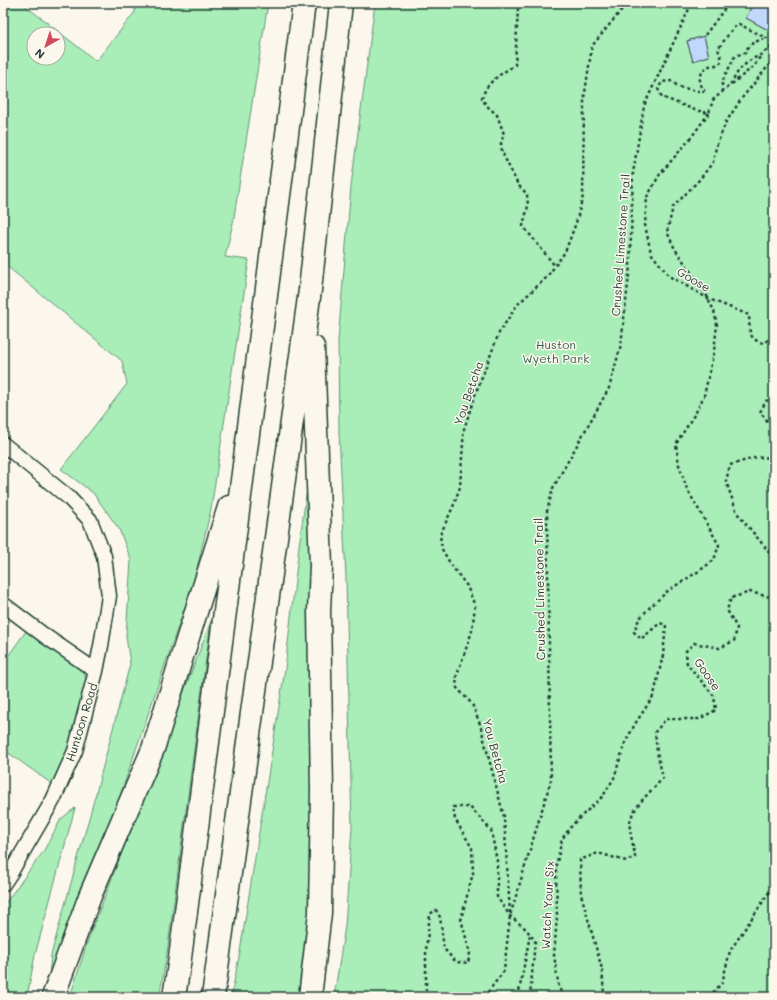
<svg xmlns="http://www.w3.org/2000/svg" width="777" height="1000" font-family="Mali,sans-serif">
<style>
.green{fill:#a9edb8;stroke:#649576;fill-rule:evenodd}
.building{fill:#c2d7fc;stroke:#1f3d34}
.lines{fill:none;stroke-linecap:round;stroke-linejoin:round}
.street-casing{stroke:#1f3d34;stroke-width:17}
.highway-casing{stroke:#1f3d34;stroke-width:25}
.path{stroke:#1f3d34;stroke-width:2.5;stroke-dasharray:3 3;stroke-linecap:butt}
.street{stroke:#fbf7ec;stroke-width:14}
.highway{stroke:#fbf7ec;stroke-width:22}
.labels{text-anchor:middle;dominant-baseline:central;stroke-width:3;stroke-linejoin:round;paint-order:stroke}
.street-label{font-size:12px;fill:#1f3d34;stroke:#fbf7ec}
.park-label{font-size:12px;fill:#3b604e;stroke:#fbf7ec}
</style>
<rect width="100%" height="100%" fill="#fbf7ec"/>
<filter id="ink" filterUnits="userSpaceOnUse"><feTurbulence type="fractalNoise" baseFrequency=".025" numOctaves="2"/><feDisplacementMap in="SourceGraphic" scale="8" xChannelSelector="R" yChannelSelector="G"/><feConvolveMatrix kernelMatrix="1 2 1 2 8 2 1 2 1" color-interpolation-filters="sRGB"/></filter>
<g filter="url(#ink)">
<path class="green" d="M3 3H22L96 61 135 12V3H268L233 223 225 257 249 260 211 509 195 577 104 843 47 997 51 955 96 793 130 664 126 636 131 560 119 529 93 493 61 469 127 384 122 361 3 263ZM34 34H58V58H34Z
M375 3H774V997H334L345 926 352 827 346 578 339 432 338 341 351 186Z
M311 459 313 997H231L240 952 285 669 299 546Z
M211 621 167 954 159 997H70L88 940Z
M29 627 81 666 89 686 79 724 52 784 3 749V663Z
M75 808 35 955 27 997H3V906L43 852 61 819Z"/>
<path class="building" d="M753 3H774V18L768 30 746 18Z
M704 36 709 56 693 61 687 41Z"/>
<g class="lines">
<defs>
<path id="street" d="M3 444 68 497 90 520 104 556 109 596 101 646 96 671 75 751 53 800 11 872 3 884
M3 604 45 636 96 671"/>
<path id="highway" d="M53 997 90 896 153 749 229 507
M174 997 180 958 304 3
M213 997 310 290 341 3
M310 997 320 913 322 791 319 611 321 566 313 347"/>
</defs>
<use href="#street" class="street-casing"/>
<use href="#highway" class="highway-casing"/>
<path class="path" d="M520 3 518 9 515 65C501 74 487 81 482 98L486 105 497 115 504 134 501 143 502 152 518 185 527 194 528 206 523 226 555 266
M705 35 729 3
M774 38H766L739 24 733 28 718 49C719 53 723 58 721 62 719 66 713 65 709 66 704 68 699 76 700 81 700 84 702 87 704 90L703 92 679 87 671 81 662 82 658 89 662 97 695 110 709 113 713 100 730 85 739 70 749 61 762 54 774 44
M732 84 754 66 762 54
M722 92V82L735 56 745 53C749 42 756 42 766 38
M709 113 690 139 660 174 647 197 645 225 651 253 669 276 709 299 749 315C750 329 747 339 763 343L768 340 774 332
M774 398 766 401 760 412 774 429
M774 457 754 458 730 465 726 481 737 513 774 558
M510 913 504 817 480 724 472 704 457 688 456 678 472 631 475 606 467 586 451 565 442 549 440 535 453 507 460 487 464 429 475 395 499 333 517 305 547 277 565 252 576 223 583 196 584 99 592 46 624 7 625 3
M426 997V950L430 914 436 910 440 917 444 949 456 962 468 963 470 953 461 919 473 873 472 848 455 819 453 807H470L491 830 497 861V897L510 916 526 929 535 941 530 997
M484 997 504 971 510 916 551 780 547 511 553 488 609 388 621 345 630 266 633 173 644 106 690 7V3
M518 997 530 935
M564 997 559 988 554 955 557 917 556 867 562 839 573 824 603 796 614 778 625 743 635 724 654 695 663 655 666 625 660 623 641 639 634 632 639 619 650 607 669 590 699 571 714 560 719 545 687 489 679 465 676 444 696 412 704 396 714 351 717 325 714 311 706 294 675 249 667 232 673 207 700 179 713 162 716 147 726 122 742 98 774 59
M602 997 604 994 602 969 581 894 580 860 598 853 626 861 635 857C634 848 631 838 630 829 627 810 652 791 663 778L657 752 655 732 666 719H699L716 710 714 696 687 664 686 651 694 643 719 648 734 641 737 628 727 610 731 598 750 592 774 598
M709 997 722 983 730 951 774 885"/>
<use href="#street" class="street"/>
<use href="#highway" class="highway"/>
</g>
</g>
<g class="labels">
<g class="street-label">
<text transform="translate(620 245) rotate(-86)">Crushed Limestone Trail</text>
<text transform="translate(694 279) rotate(31)">Goose</text>
<text transform="translate(468 393) rotate(-71)">You Betcha</text>
<text transform="translate(539 589) rotate(-91)">Crushed Limestone Trail</text>
<text transform="translate(708 674) rotate(55)">Goose</text>
<text transform="translate(81 722) rotate(-73)">Huntoon Road</text>
<text transform="translate(496 751) rotate(75)">You Betcha</text>
<text transform="translate(547 905) rotate(-87)">Watch Your Six</text>
</g>
<g class="park-label">
<text x="556" y="344">Huston<tspan x="556" dy="14">Wyeth Park</tspan></text>
</g>
</g>
<rect width="777" height="1000" fill="none" stroke="#fbf7ec" stroke-width="16"/>
<rect x="8" y="8" width="761" height="984" fill="none" stroke="#1f3d34" stroke-width="1.5" filter="url(#ink)"/>
<g transform="translate(46 46) rotate(219)"><circle r="19" fill="#fbf7ec" stroke="#a3ada2"/>
<path d="M0-3L7 15L0 10L-7 15Z" fill="#d1495b"/>
<text y="-6" font-size="11" font-weight="bold" text-anchor="middle" fill="#1f3d34">N</text>
</g>
</svg>
